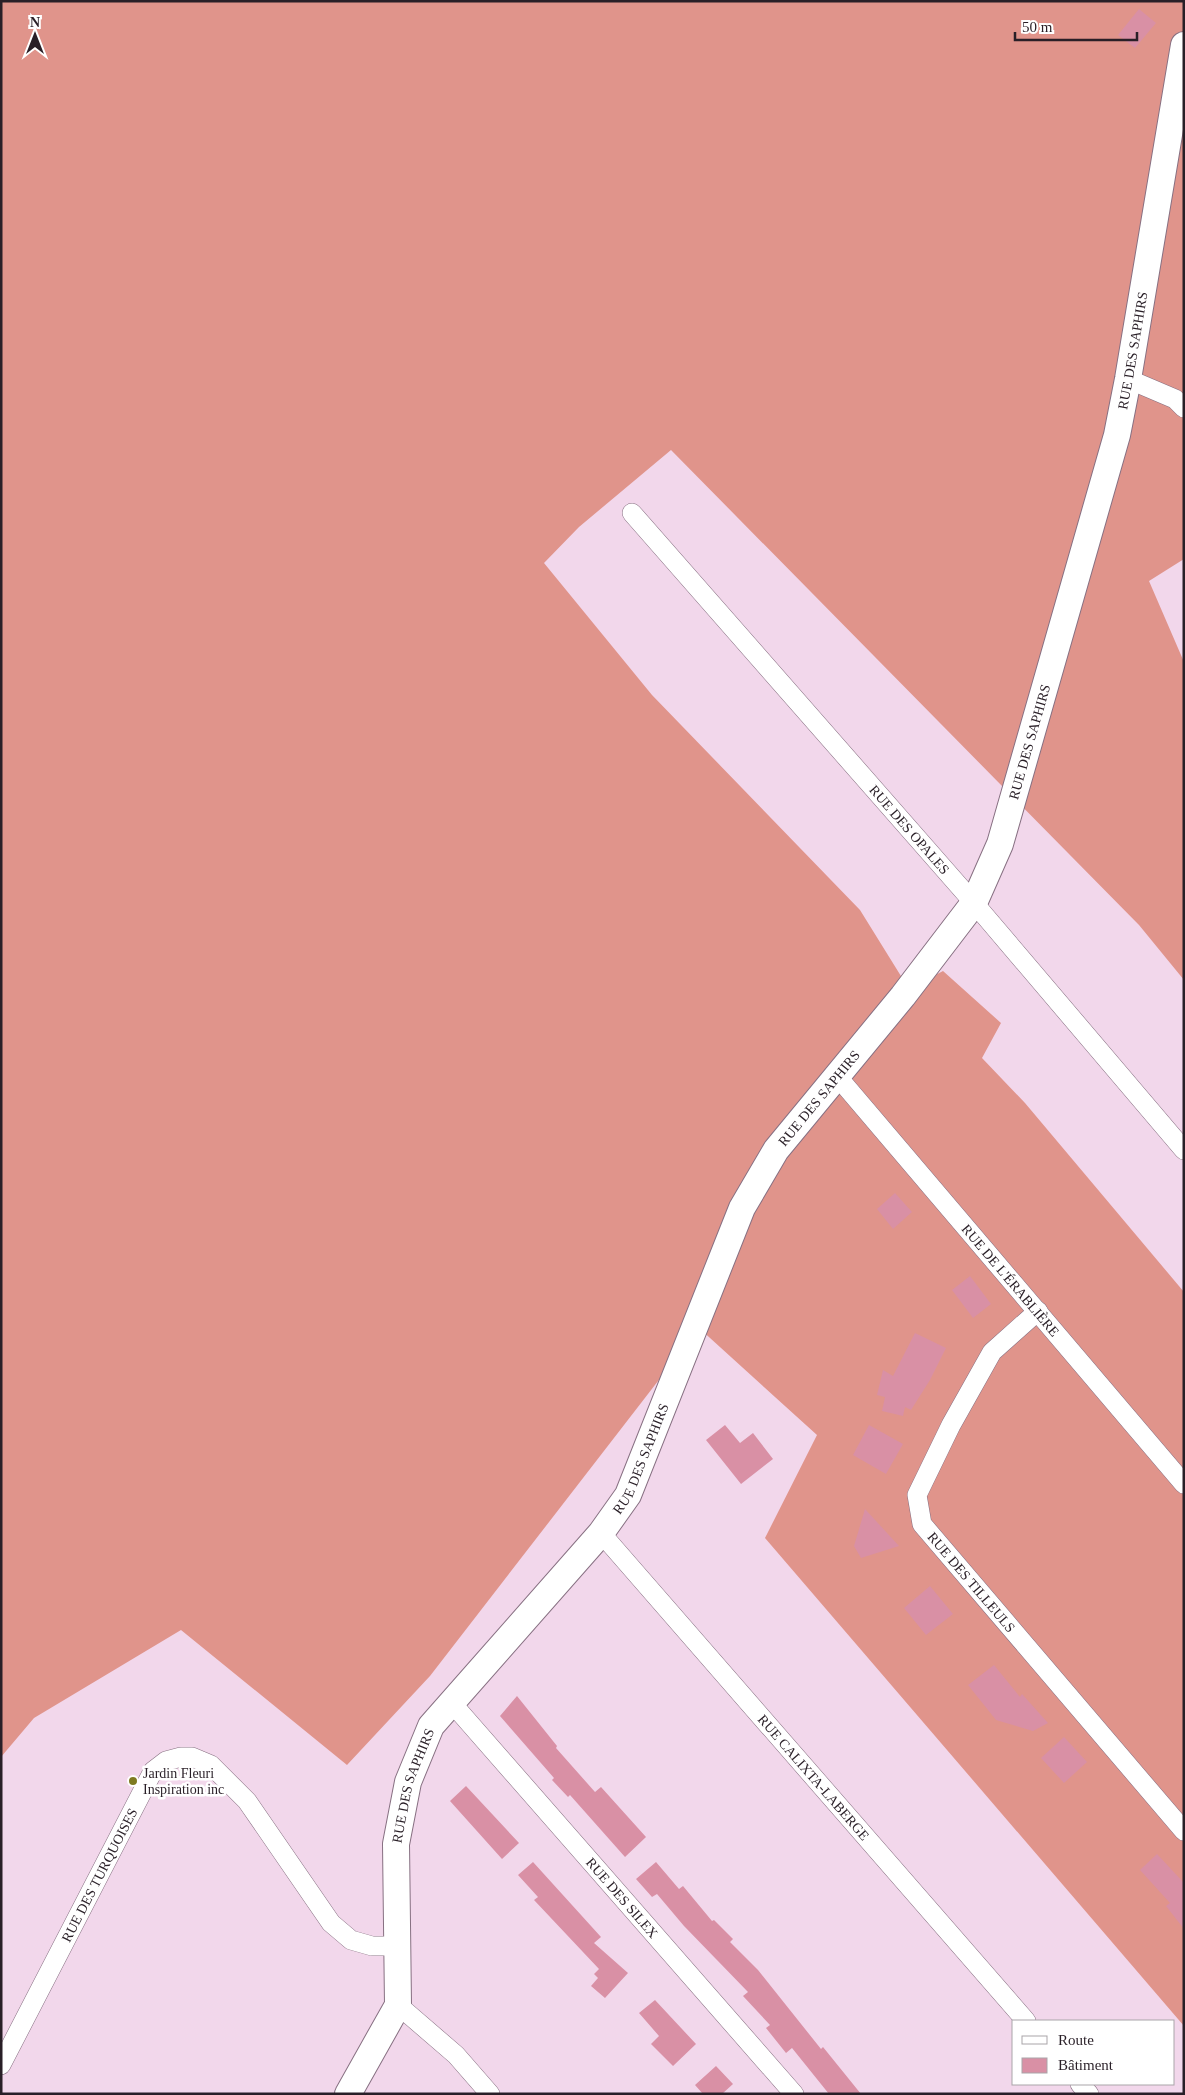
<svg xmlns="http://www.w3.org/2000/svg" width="1185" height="2095" font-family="'Times New Roman',serif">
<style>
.forest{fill:#e0948b}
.building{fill:#d990a5}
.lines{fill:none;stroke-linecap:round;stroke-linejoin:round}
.street-casing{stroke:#877082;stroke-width:20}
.secondary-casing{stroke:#877082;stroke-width:28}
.street{stroke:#fff;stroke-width:19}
.secondary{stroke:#fff;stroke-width:26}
.poi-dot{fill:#7e7a20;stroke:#fff;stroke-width:2}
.labels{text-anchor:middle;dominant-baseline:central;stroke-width:5;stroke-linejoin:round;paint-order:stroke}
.street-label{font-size:14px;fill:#291f27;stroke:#fff}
.poi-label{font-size:14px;fill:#291f27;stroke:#fff;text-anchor:start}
</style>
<rect width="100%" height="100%" fill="#f2d7eb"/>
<path class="forest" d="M1 1H1184V559L1149 581 1184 662V980L1139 925 671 450 579 527 544 563 652 695 860 910 909 989 943 971 1001 1023 982 1058 1025 1103 1184 1292V2026L765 1538 817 1435 699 1328 430 1676 347 1765 181 1630 34 1718 1 1757Z"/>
<path class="building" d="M1139 9 1156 23 1135 48 1118 35Z
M895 1193 912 1212 893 1229 877 1209Z
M970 1276 991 1304 973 1318 952 1290Z
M915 1333 946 1348 930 1380 911 1410 905 1407 903 1416 882 1411 885 1397 877 1395 883 1370 893 1376Z
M725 1425 740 1443 753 1433 773 1459 741 1484 706 1440Z
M869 1425 903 1444 886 1474 853 1455Z
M865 1509 899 1546 861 1558 854 1546Z
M930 1586 953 1614 926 1635 904 1608Z
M994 1665 1020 1697 1022 1694 1048 1723 1033 1731 996 1720 968 1685Z
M517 1696 557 1746 556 1748 595 1792 601 1787 646 1837 625 1857 570 1795 568 1797 552 1780 554 1778 500 1716Z
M1064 1737 1087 1762 1064 1783 1041 1758Z
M466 1786 519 1843 502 1859 450 1801Z
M1157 1854 1184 1883V1929L1166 1906 1170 1903 1140 1870Z
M533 1862 601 1937 594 1943 628 1973 605 1998 591 1986 598 1978 594 1974 599 1969 534 1900 538 1897 518 1875Z
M656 1862 679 1889 683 1886 712 1921 714 1920 733 1939 730 1942 758 1970 821 2049 823 2047 861 2094H829L792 2048 786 2053 766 2028 770 2025 743 1996 748 1992 684 1926 657 1894 652 1897 636 1879Z
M655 2000 696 2044 673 2066 651 2044 659 2036 639 2013Z
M716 2066 733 2084 722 2094H703L695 2085Z"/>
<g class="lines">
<defs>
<g id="street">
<path d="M1128 379 1175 399 1184 408"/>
<path id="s1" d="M632 513 974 903 1184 1150"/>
<path id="s2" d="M837 1076 1184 1484"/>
<path id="s3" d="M1038 1311 992 1352 951 1425 917 1495 922 1524 1184 1831"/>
<path id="s4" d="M601 1533 1026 2021"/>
<path id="s5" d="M451 1702 794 2094"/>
<path d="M398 2005 456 2055 490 2094"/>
<path id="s6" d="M1 2065 153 1771 166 1761 181 1757H192L211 1765 247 1801 331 1923 351 1940 372 1946H397"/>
<path d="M1080 2084 1089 2094"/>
</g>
<g id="secondary">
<path id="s7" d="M348 2094 398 2005 396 1844 408 1782 431 1726 601 1533 628 1495 742 1208 776 1150 903 996 974 903 1000 844 1117 435 1128 379 1184 45"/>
</g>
</defs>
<use href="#street" class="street-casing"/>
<use href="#secondary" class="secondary-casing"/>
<use href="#street" class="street"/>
<use href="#secondary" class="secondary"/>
</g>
<circle class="poi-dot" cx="133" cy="1781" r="5"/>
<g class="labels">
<g class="street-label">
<text stroke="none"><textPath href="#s7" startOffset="1959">RUE DES SAPHIRS</textPath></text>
<text stroke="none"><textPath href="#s7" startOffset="1554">RUE DES SAPHIRS</textPath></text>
<text stroke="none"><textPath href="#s1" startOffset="421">RUE DES OPALES</textPath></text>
<text stroke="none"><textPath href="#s7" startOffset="1134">RUE DES SAPHIRS</textPath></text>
<text stroke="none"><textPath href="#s2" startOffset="268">RUE DE L'ÉRABLIÈRE</textPath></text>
<text stroke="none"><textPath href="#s7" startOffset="729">RUE DES SAPHIRS</textPath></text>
<text stroke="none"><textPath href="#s3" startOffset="329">RUE DES TILLEULS</textPath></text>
<text stroke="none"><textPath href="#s4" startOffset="324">RUE CALIXTA-LABERGE</textPath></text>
<text stroke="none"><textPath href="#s7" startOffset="324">RUE DES SAPHIRS</textPath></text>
<text stroke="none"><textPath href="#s6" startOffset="214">RUE DES TURQUOISES</textPath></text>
<text stroke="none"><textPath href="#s5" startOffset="260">RUE DES SILEX</textPath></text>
</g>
<g class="poi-label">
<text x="143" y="1773">Jardin Fleuri<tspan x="143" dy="16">Inspiration inc</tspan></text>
</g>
</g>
<rect width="1185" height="2095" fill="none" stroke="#291f27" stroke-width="5"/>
<rect x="1012" y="2020" width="162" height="65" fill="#ffffff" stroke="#a9a5a9"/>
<rect x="1022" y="2036" width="25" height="8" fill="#ffffff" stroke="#a9a5a9"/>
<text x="1058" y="2045" font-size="15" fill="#291f27">Route</text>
<rect x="1022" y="2058" width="25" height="15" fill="#d990a5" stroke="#a9a5a9"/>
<text x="1058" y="2070" font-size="15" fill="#291f27">Bâtiment</text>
<g transform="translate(35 35)" stroke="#ffffff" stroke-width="4" paint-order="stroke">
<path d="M0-4L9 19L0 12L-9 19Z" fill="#291f27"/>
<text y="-8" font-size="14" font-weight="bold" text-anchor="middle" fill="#291f27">N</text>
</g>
<path d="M1015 32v8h122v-8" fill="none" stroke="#291f27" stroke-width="2.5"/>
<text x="1022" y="32" font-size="15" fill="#291f27" stroke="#ffffff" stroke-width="4" paint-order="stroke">50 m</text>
</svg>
